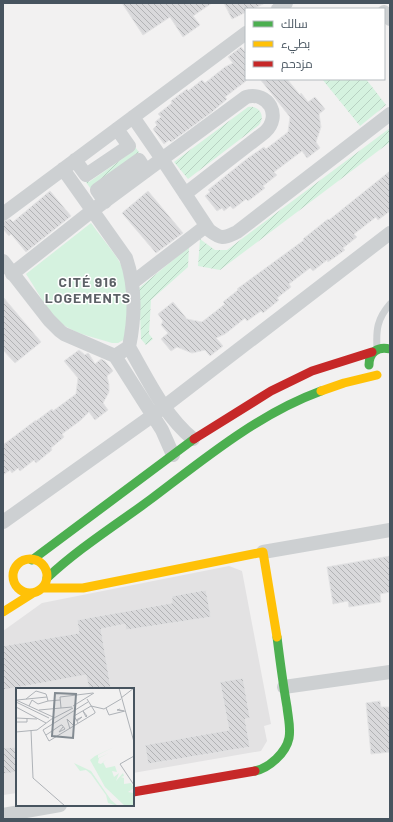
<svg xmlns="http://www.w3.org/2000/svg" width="393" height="822" font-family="Barlow,Cairo,sans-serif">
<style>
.education{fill:#e3e2e3}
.grass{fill:#d5f2df}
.garden{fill:url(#garden-furrows)}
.building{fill:url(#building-back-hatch);stroke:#e3e3e4}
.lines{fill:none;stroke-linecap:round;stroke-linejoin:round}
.lane{stroke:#cdd0d2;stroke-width:7}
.street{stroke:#cdd0d2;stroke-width:14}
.fast{stroke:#4caf50;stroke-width:9}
.slow{stroke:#ffc107;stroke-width:9}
.jam{stroke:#c62828;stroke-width:9}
.labels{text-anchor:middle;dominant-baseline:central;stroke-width:3;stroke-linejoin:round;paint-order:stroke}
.district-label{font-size:14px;font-weight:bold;letter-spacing:1px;fill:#5c6166;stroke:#fff}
.inset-road{fill:none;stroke:#aeb2b7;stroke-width:1}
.view{fill:#838b92;fill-opacity:0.15;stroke:#838b92;stroke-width:2}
.inset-edge{fill:none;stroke:#47545f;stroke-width:2}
</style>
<defs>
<pattern id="garden-furrows" width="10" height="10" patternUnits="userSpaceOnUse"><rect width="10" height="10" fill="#d5f2df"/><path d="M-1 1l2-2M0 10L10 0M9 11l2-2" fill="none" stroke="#b8d1c2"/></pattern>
<pattern id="building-back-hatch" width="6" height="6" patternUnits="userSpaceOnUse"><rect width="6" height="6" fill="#d9d9db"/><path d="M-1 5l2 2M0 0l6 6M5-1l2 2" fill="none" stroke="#b2b3b5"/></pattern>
</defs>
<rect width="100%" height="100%" fill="#f2f1f1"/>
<path class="education" d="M229 566 242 571 271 724 264 726 267 741 261 751 133 773V689H17V793L3 795V631L42 603Z"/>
<path class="grass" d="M91 223C100 236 111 248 119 261 128 276 130 321 127 338L118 343H112C97 338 79 335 65 326 49 315 37 290 26 274Z"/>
<path class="garden" d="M322 79H366L386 105 360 126Z
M248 107C259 105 266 116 259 125L188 179 174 162Z
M390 128V142L220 270 198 266 200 239 215 250H227Z
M131 141 145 161 95 195 81 175 82 174 89 182 135 150 129 142Z
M189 247 188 267 151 300 149 334 153 339 146 345 141 339 139 288Z"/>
<path class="building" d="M122 3H212L193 16 200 25 183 37 170 17 143 35Z
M224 3H265L253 9H246V12L232 19Z
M241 47 246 53V81L225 97 227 99 212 112 171 142 169 140 164 144 153 129 157 125 155 122 161 117 158 114 172 103 171 101 187 89 188 91 202 80 205 83 225 67 233 63 228 57Z
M260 79H287L300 95 301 93 308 102 315 97 325 109 319 114 321 127 316 142 320 148 307 158 302 151 274 172 277 175 263 186 265 188 248 201 246 199 233 209 230 206 224 211 222 208 217 211 205 196 210 192 208 190 248 158 264 147 266 149 288 132 290 117Z
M390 171V211L378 220 376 217 354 234 357 237 343 248 345 250 328 262 327 260 313 271 310 268 289 284 291 287 277 298 279 300 263 313 261 311 247 321 245 318 225 334 216 338 223 346 210 356 205 350 192 353 177 347 171 351 161 339 168 333 161 325 163 321 158 314 173 302 187 319 202 322 225 304 223 302 238 290 237 289 304 240 303 239 328 219 329 220Z
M50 191 71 216 26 252 11 234 9 236 3 229V222L10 219 13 222Z
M148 191 183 233 156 253 122 213Z
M3 297 41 342 15 363 3 350Z
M79 350 85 355 88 353 89 354 95 364 101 359 105 361 113 371 107 376 109 385V392L103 403 108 410 95 420 89 412 81 420 62 434 64 437 51 448 52 450 36 463 34 460 20 471 18 468 12 473 10 470 3 475V445L36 420V421L52 409 53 411 76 394 78 378 64 361Z
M390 556V592L380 594 381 602 349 607 348 601 333 604 327 567Z
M206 590 211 617 126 630 125 624 101 629 111 689H89L86 675 3 690V646L79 633 77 620 172 603V596Z
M243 678 250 718 245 719 250 747 148 764 145 745 229 730 220 682Z
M380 701 381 707H390V752L371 754 366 703Z
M17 747V772L3 774V748Z"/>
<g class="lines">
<path class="lane" d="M377 348C376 330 377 319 390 304"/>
<path class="street" d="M278 9 286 3
M384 12 390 19
M75 160 86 175 129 146 117 129
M185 194 265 132C282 116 269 91 246 97L162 159 209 230C222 240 224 238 237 232L390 114
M105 202 97 190 139 160 146 171
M3 214 246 33
M3 261 49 320 60 331 64 334 115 356 129 347C135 318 136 287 126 258L63 169
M12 274 93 210 162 159 133 117
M132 283 206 226
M129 347C148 380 164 415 193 439
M115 356 162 430 173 455
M3 522 152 416 390 233
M263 552 390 530
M284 687 390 672
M3 815 60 805"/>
<path class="fast" d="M369 365C369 352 378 346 390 349
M32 560 194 439
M47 578C79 548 116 525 151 499 204 459 258 414 321 391
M255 771C269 768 286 753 289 738 291 728 288 717 287 707 283 684 280 661 277 637"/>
<path class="slow" d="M321 391 344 383 377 375
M13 576a17 17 0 1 1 34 0a17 17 0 1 1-34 0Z
M43 588H83L263 552 277 637
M3 612 33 593"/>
<path class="jam" d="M194 439 271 391 312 371 372 352
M133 792 255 771"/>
</g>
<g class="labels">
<g class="district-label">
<text x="88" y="281">CITÉ 916<tspan x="88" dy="16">LOGEMENTS</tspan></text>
</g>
</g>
<g transform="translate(16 688)">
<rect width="118" height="118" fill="#f2f1f1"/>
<path d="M98 59 82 67V70L93 65 83 70 82 75 85 76 90 72 87 74 90 80 99 78 101 84 96 83 98 89 103 85 100 93 107 85 108 88 105 89 108 90V96L115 95 118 100 112 104 117 105 118 103V118H109L89 99 74 72 79 68ZM58 75 75 83 95 112 102 118 92 115 90 107 75 86 70 82 64 83Z" fill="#d5f2df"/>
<path class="inset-road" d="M103 0 118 54M105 10 118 0M10 11 20 3 30 6 31 9M71 11 79 24V25L33 53 27 42 72 14M0 12 37 29M1 12 31 9 32 13 44 12M0 14 33 30M13 18 16 12 22 16 32 13M57 18 78 5M0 19 30 35M56 19 45 20 44 9 77 5M90 20 93 27 109 23M104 21 101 22 108 23 104 22M23 22 45 20M67 23 70 29 71 28 67 23M0 30 21 31M38 30 57 20M60 32 66 29 61 33M0 34H11V31M62 35 58 28 75 18 88 21 105 11M54 41 51 31 58 38M15 42 17 90 49 118M0 44 21 42 37 30M30 47 45 37H46L49 41 43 44 47 39M118 68 104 76 118 97"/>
<path class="view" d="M39 5 60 6 57 50 36 48Z"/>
<rect width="118" height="118" class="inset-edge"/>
</g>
<rect width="393" height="822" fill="none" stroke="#47545f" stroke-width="8"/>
<rect x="245" y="8" width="140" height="72" fill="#ffffff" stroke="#b5bbbf"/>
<rect x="253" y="21" width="20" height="6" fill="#4caf50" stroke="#b5bbbf"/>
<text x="281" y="28" font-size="12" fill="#47545f">سالك</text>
<rect x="253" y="41" width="20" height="6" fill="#ffc107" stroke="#b5bbbf"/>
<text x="281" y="48" font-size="12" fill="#47545f">بطيء</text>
<rect x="253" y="61" width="20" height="6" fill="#c62828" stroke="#b5bbbf"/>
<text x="281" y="68" font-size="12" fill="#47545f">مزدحم</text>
</svg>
